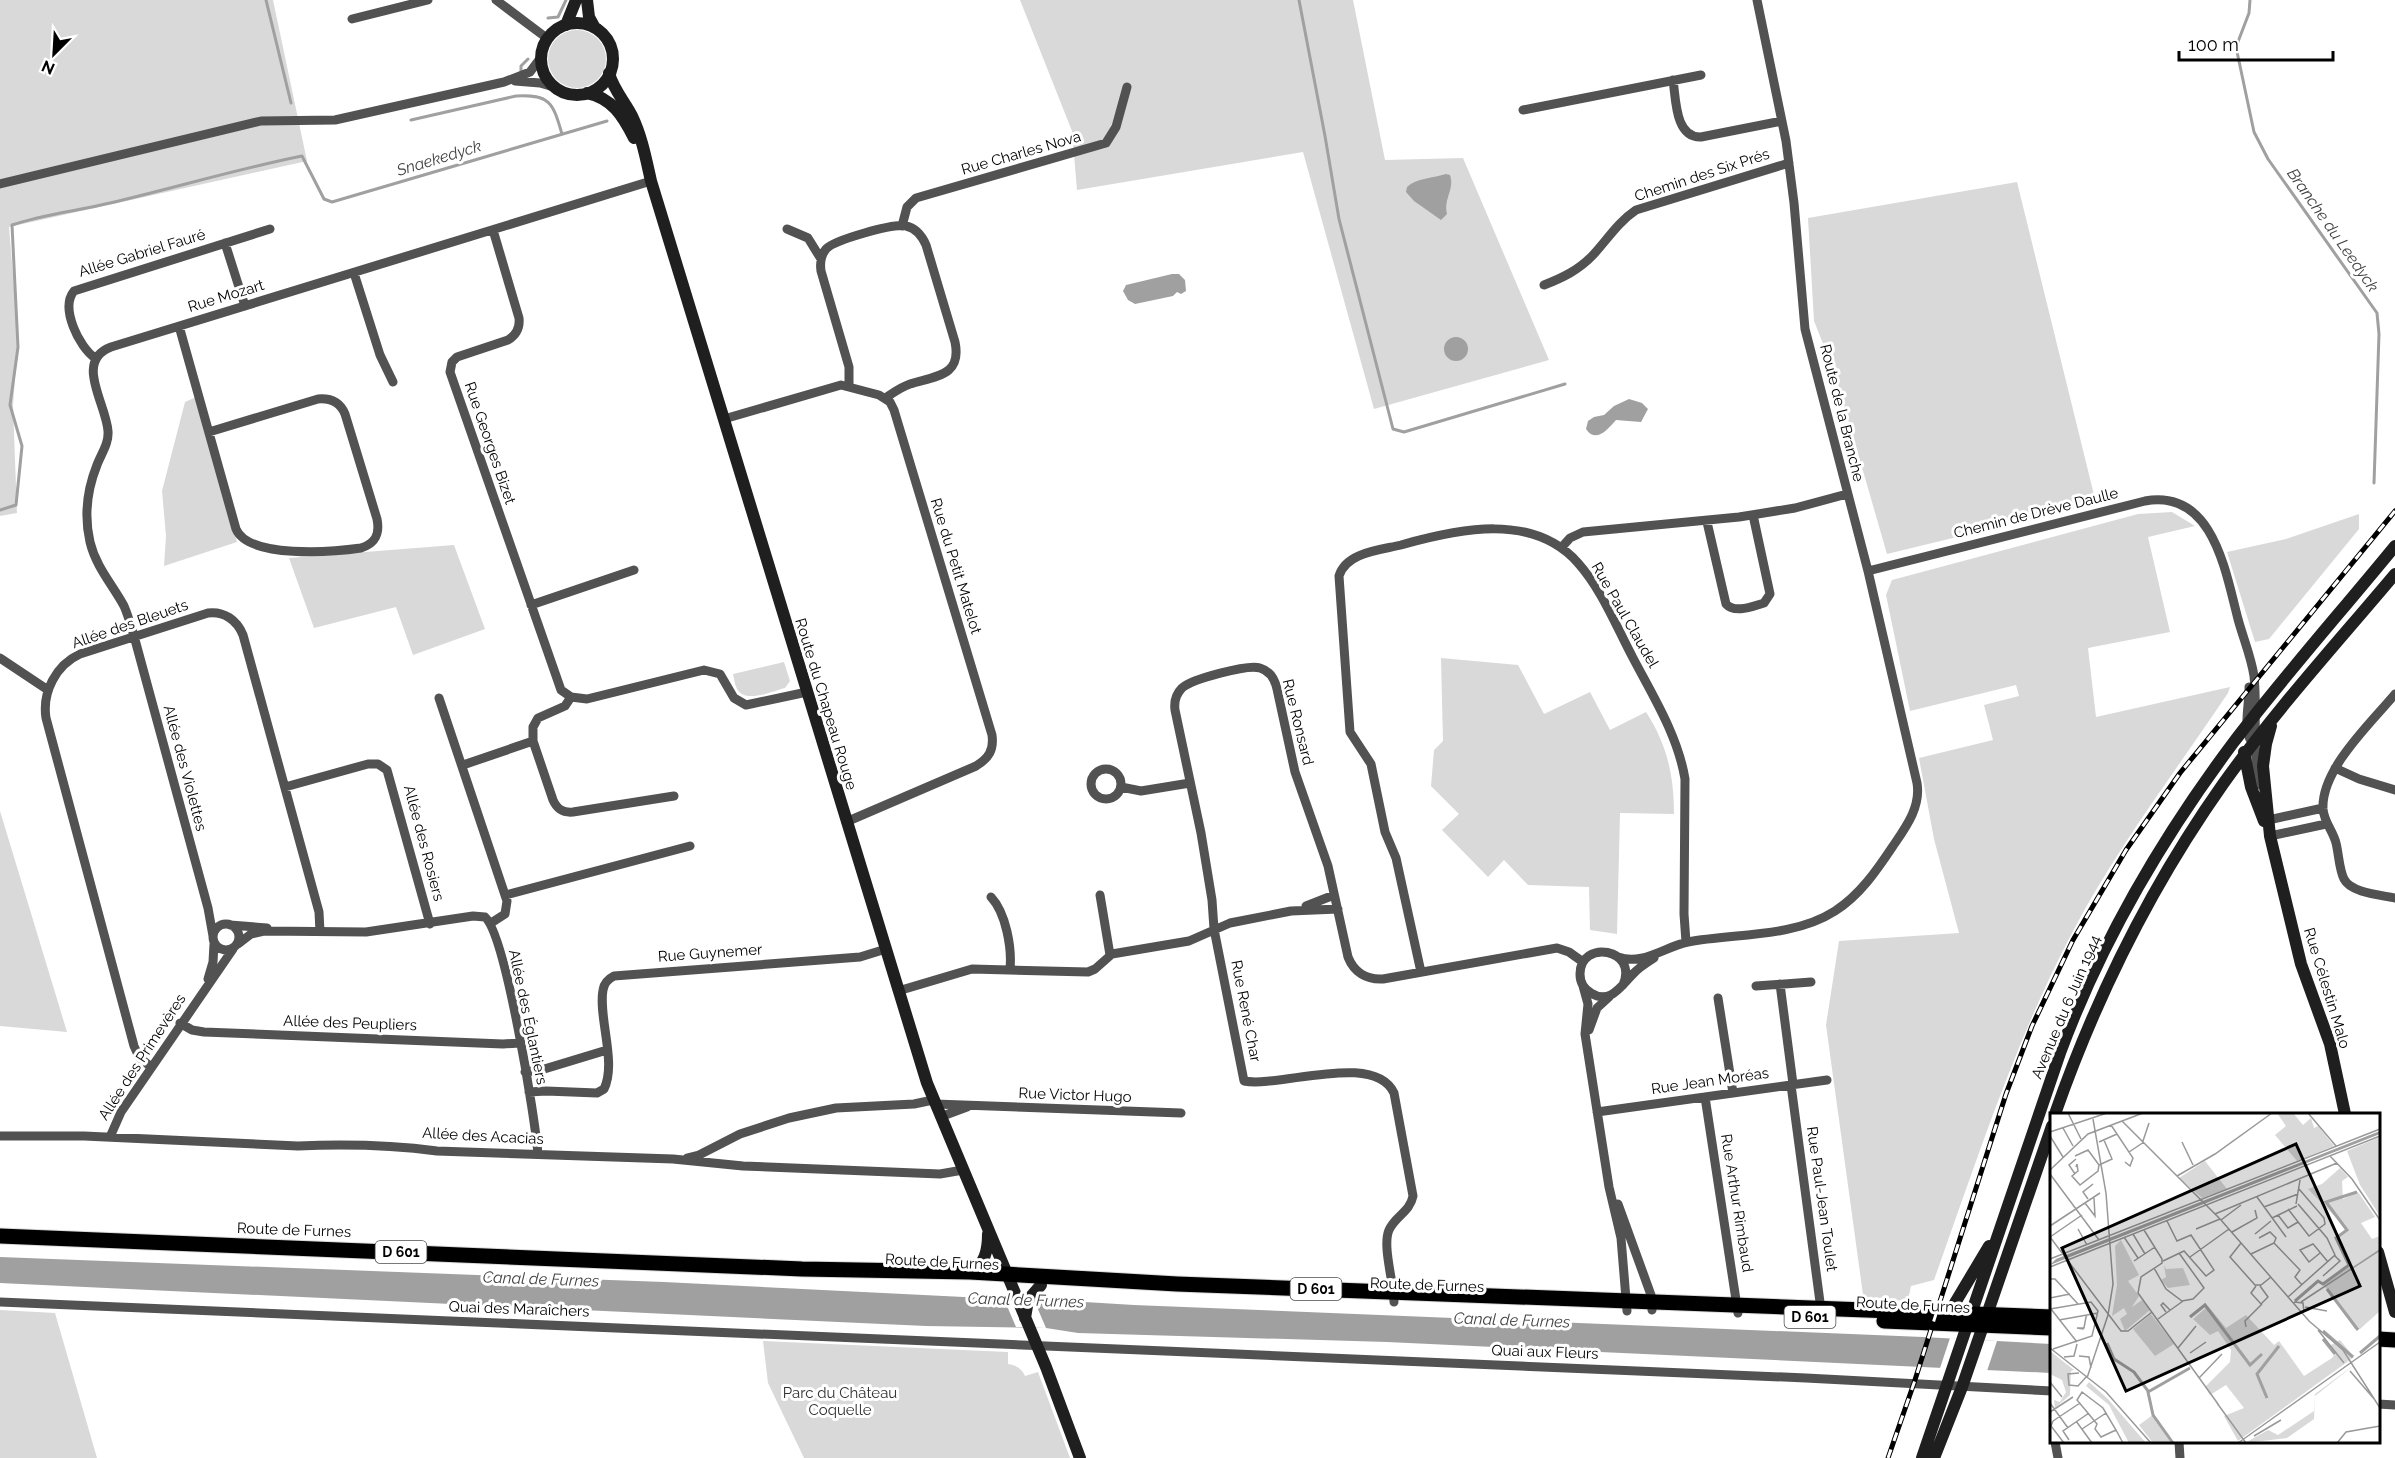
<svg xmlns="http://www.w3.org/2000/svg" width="2395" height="1458" font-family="Raleway,sans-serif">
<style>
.green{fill:#d9d9d9}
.water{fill:#a0a0a0}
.pier{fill:#fff}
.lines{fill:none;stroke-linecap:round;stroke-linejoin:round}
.stream{stroke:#a0a0a0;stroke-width:3}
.primary-casing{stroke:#dbdbdb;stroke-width:17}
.street{stroke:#525252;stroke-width:9}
.secondary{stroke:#1f1f1f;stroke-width:12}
.primary{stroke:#000;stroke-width:15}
.rail-casing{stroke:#000;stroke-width:5}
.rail{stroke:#fff;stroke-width:3;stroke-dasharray:9;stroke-linecap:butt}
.labels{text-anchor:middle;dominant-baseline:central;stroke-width:6;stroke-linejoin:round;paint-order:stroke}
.shield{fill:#fff;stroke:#4c4c4c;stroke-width:1.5}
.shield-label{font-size:14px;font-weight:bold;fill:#000}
.street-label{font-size:15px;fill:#000;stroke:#fff}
.park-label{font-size:15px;fill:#303030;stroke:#fff}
.water-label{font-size:16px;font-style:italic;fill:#414141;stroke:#fff}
.inset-river{fill:none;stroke:#a0a0a0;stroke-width:3}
.inset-road{fill:none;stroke:#999;stroke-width:1.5}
.view{fill:#000;fill-opacity:0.15;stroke:#000;stroke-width:3}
.inset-edge{fill:none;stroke:#000;stroke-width:3}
</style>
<rect width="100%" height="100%" fill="#fff"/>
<path class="green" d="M0 0H273L307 161 9 227 18 336 13 406 17 513 0 516Z
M1020 0H1353L1385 160 1463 158 1549 360 1374 409 1303 152 1077 190 1072 131Z
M548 59a29 29 0 1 1 58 0a29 29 0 1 1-58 0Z
M2017 182 2096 503 1887 554 1835 374 1814 321 1808 218Z
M196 397 237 542 164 566 166 536 162 491 185 402Z
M2172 512 2195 526 2148 537 2170 632 2088 648 2096 717 2230 687 2228 693C2175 772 2116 849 2072 933 2014 1043 1976 1163 1934 1280L1911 1286 1908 1300 1864 1302 1826 1025 1839 941 1959 933 1934 839 1919 758 1993 740 1984 705 2019 696 2016 685 1910 711 1886 595 1892 580 2138 514Z
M2359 514V529L2269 639 2255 642 2227 552 2286 539Z
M454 545 485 629 413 655 396 607 314 628 289 558Z
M1441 658 1518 665 1544 714 1590 692 1610 730 1646 712C1667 744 1674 776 1674 814L1620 813 1617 934 1590 930 1589 887 1528 885 1504 860 1488 877 1442 830 1459 814 1431 786 1434 750 1443 741Z
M784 662 790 681 785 688C773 691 745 704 737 689 735 685 734 679 733 674Z
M0 811 67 1032 0 1026Z
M0 1310 55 1313 97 1458H0Z
M763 1341 1008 1352V1364C1016 1365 1022 1369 1025 1376L1038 1372 1070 1458H804L768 1383Z"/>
<path class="water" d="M1446 174 1450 175C1455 189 1443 199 1447 214L1441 220 1414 201 1406 192 1407 187C1416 178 1434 178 1446 174Z
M1172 274H1179L1185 280 1186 291 1181 294 1177 292 1173 296 1135 304 1128 300 1123 291 1126 285Z
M1444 349a12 12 0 1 1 24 0a12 12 0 1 1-24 0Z
M1629 399 1642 403 1648 409 1641 422 1616 420C1608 429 1596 444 1586 429L1588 421 1594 417 1604 415 1614 406Z
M0 1257 664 1282 1004 1299 1052 1300 1134 1305 1923 1337 2051 1344V1373L1387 1342 1078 1333 1046 1328 926 1326 0 1283Z"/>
<path class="pier" d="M1004 1299 1034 1300 1046 1328 1016 1327Z
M1950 1338 1997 1341 1987 1371 1940 1368Z"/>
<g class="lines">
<path class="stream" d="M266 0 291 103
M1299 0 1325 136 1339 219 1393 429 1404 432 1565 384
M2250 0 2249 13 2236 47 2254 132 2268 159 2377 313 2379 334 2374 483
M548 18 558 17 566 0
M521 71V66L528 59
M411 120 516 96C550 94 553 103 562 134
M0 510 16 505 22 446 10 405 18 347 12 225C44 214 77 211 110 203 174 188 237 169 302 156L324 199 332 202 607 121"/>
<defs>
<path id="primary" d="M0 1236 802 1269 970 1272 1177 1284 2052 1317
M1884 1321 2052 1328
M2378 1339 2395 1340"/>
</defs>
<use href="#primary" class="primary-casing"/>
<path class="street" d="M496 0 548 39
M352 19 428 0
M1673 80C1676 99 1675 138 1701 137L1782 121
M515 81 540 83 557 88
M1523 110 1701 75
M0 184 261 121 335 120 504 82 530 72 542 56
M902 226 907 207 916 198 1106 143 1116 127 1127 87
M787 229 808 238 821 259
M493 230 519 318C520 327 516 335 508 340L457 357 452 362 450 372 561 690 571 697 587 699 704 670 720 674 734 698 746 705 807 692
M225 243 245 306
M354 273 380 355 393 382
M1544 285C1562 278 1579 270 1593 255 1607 240 1618 222 1636 210L1789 163
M179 326 236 529C249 559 333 552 361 548 376 543 380 534 377 519L345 414C340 402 330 398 318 399L209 432
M95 358C79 347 60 308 74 291L270 229
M849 385V367L821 271C820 264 821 255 826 249 834 240 894 223 906 226 916 228 922 236 926 245L955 342C962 376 936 376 910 384 901 387 893 393 885 398
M724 419 841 385 879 395 890 402 894 410 992 735C994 750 989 758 976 766L846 822
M1707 522 1726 604C1735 614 1753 606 1764 603L1770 594 1753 515
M1561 548 1570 538 1583 532 1739 517 1795 508 1847 494
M1868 571 2145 501C2213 489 2225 570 2238 619 2243 638 2251 656 2254 676 2258 713 2251 749 2260 785
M531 605 634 570
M0 658 48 690
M2249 687C2250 703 2241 734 2254 744
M2395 694C2371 723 2321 769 2323 809 2324 822 2333 831 2336 843 2339 855 2339 869 2344 879 2351 893 2381 895 2395 898
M571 697 565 706 538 718 533 727V741L553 800C557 809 563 813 573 812L674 796
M439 698 507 901 505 914 491 923
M463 765 533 741
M2335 768 2359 779 2395 790
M1091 784a15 15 0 1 1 30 0a15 15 0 1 1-30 0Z
M285 787 368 764H378L387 770 430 924
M1121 787 1141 791 1190 783
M2264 821 2323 808
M2270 836 2326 824
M506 895 690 846
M1100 895 1110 955
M991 897C1006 913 1012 948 1010 969
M1306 906 1334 895
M213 937a13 13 0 1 1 26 0a13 13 0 1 1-26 0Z
M230 925 267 928
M213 936 208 908 134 636C131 626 128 615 124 606 112 584 96 567 90 542 84 516 87 490 97 465 101 454 109 444 108 431 106 403 74 361 111 347L651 181
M238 944 251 934 264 931 366 932 473 916 485 917C506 936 535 1118 538 1154
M1618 957C1642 966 1664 947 1688 942 1736 933 1793 938 1835 911 1860 895 1877 870 1893 846 1906 827 1921 807 1917 783L1868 571 1805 329 1794 203 1786 141 1757 0
M1421 972 1396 858 1385 832 1371 764 1350 732 1339 576C1346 552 1381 550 1401 545 1458 529 1533 512 1578 563 1602 590 1616 626 1633 658 1653 696 1678 736 1685 779L1684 914 1686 942
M208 979 213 962 214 944
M1780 984 1793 1084
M1623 985C1639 948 1580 939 1580 974 1580 982 1584 989 1591 993 1610 1005 1621 986 1632 975 1638 968 1646 963 1654 958
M1583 986 1588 1004 1585 1034 1609 1187 1621 1238 1627 1311
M1756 986 1811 982
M898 991 972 969 1088 972 1095 969 1112 954 1189 941 1230 923 1291 911 1338 909
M1718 998 1733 1093
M180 1023 192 1030 204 1032 503 1044 520 1043
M1589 1030 1597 1008 1609 997
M151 1067 139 1057 134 1046 46 718C42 692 56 665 80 654L208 613C224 611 237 620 243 635L319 912 320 932
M525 1072 541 1070 607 1050
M1791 1085 1822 1317
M529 1092 546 1091 597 1093 604 1089C617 1063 598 1017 603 990 604 983 608 979 614 976L860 957 886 949
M1705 1097 1738 1313
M935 1104 1181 1113
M1597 1112 1827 1080
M940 1117 967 1107
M0 1136H84L298 1146C344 1144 391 1145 437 1151L673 1159 743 1166 940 1174 963 1170
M110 1137 121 1112 233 949
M687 1158 699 1155 740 1134 789 1118 836 1108 914 1104 933 1100
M1618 1204 1651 1295 1652 1310
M0 1302 1806 1378 2052 1391
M1394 1302C1394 1283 1382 1246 1389 1230 1395 1216 1410 1212 1413 1196L1394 1093C1374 1051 1280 1088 1244 1081L1214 929 1212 900 1201 833 1175 710C1174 702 1176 694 1182 688 1192 679 1248 664 1260 668 1270 671 1275 680 1277 689L1295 772 1328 866 1348 957C1354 972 1366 980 1383 979L1557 948 1569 952 1583 962
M2378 1404 2395 1405
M2055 1442 2058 1458
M2179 1442 2180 1458"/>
<path class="secondary" d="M587 0 589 17 595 28
M541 59a36 36 0 1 1 72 0a36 36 0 1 1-72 0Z
M566 25 576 0
M609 73C613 89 625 102 632 116 642 137 646 159 651 181L927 1083 1046 1367 1080 1458
M587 93C612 98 623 116 634 138
M2271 726 2266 744 2263 766 2270 836 2301 964 2330 1044 2345 1114
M2244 752 2251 787 2264 821
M2055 1114C2096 997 2151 886 2223 784 2275 711 2337 643 2395 574
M2378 1252 2395 1312
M970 1272C985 1265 988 1250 988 1234
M1949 1313 1989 1246
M1025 1318 1028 1300 1041 1285
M1922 1458 2060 1053C2101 942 2162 838 2233 743 2284 676 2341 612 2395 546
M1934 1458 1962 1387 2052 1126"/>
<use href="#primary" class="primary"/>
<defs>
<path id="rail" d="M1888 1458 1914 1383 2006 1094 2032 1026 2073 940 2126 850 2180 773 2395 511"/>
</defs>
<use href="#rail" class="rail-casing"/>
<use href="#rail" class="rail"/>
</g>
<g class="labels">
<g class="shield">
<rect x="375.5" y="1241" width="51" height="22" rx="4.5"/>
<rect x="1290.5" y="1278" width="51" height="22" rx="4.5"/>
<rect x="1784.5" y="1306" width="51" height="22" rx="4.5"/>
</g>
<g class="shield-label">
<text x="401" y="1252">D 601</text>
<text x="1316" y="1289">D 601</text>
<text x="1810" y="1317">D 601</text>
</g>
<g class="street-label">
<text transform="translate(1021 153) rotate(-16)">Rue Charles Nova</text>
<text transform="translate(1702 175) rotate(-18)">Chemin des Six Prés</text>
<text transform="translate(142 253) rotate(-17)">Allée Gabriel Fauré</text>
<text transform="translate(226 296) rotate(-17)">Rue Mozart</text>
<text transform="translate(1842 413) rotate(76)">Route de la Branche</text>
<text transform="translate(490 443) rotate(71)">Rue Georges Bizet</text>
<text transform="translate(2036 513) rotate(-14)">Chemin de Drève Daulle</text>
<text transform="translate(956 566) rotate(73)">Rue du Petit Matelot</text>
<text transform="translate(1625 615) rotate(60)">Rue Paul Claudel</text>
<text transform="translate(130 624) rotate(-19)">Allée des Bleuets</text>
<text transform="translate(826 704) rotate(73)">Route du Chapeau Rouge</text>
<text transform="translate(1298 722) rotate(76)">Rue Ronsard</text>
<text transform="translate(185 768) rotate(75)">Allée des Violettes</text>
<text transform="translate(424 843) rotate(75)">Allée des Rosiers</text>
<text transform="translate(710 953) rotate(-4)">Rue Guynemer</text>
<text transform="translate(2327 988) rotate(73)">Rue Célestin Malo</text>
<text transform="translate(2066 1007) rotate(-67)">Avenue du 6 Juin 1944</text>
<text transform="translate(1246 1011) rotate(79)">Rue René Char</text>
<text transform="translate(528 1017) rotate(78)">Allée des Églantiers</text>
<text transform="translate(350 1023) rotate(2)">Allée des Peupliers</text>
<text transform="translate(142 1057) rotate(-57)">Allée des Primevères</text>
<text transform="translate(1710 1081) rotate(-8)">Rue Jean Moréas</text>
<text transform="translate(1075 1095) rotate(2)">Rue Victor Hugo</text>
<text transform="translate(483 1136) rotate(3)">Allée des Acacias</text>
<text transform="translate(1822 1199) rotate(82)">Rue Paul-Jean Toulet</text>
<text transform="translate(1737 1203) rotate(81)">Rue Arthur Rimbaud</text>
<text transform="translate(294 1230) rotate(2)">Route de Furnes</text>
<text transform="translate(942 1262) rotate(3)">Route de Furnes</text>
<text transform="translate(1427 1285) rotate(2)">Route de Furnes</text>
<text transform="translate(1913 1305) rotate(3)">Route de Furnes</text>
<text transform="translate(519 1309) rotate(2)">Quai des Maraîchers</text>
<text transform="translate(1545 1352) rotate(2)">Quai aux Fleurs</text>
</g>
<g class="park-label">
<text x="840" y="1393">Parc du Château<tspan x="840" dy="17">Coquelle</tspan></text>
</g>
<g class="water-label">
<text transform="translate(439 158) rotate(-17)">Snaekedyck</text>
<text transform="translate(2333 230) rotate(55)">Branche du Leedyck</text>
<text transform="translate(541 1279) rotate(2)">Canal de Furnes</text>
<text transform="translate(1026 1300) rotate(2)">Canal de Furnes</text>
<text transform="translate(1512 1320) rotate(2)">Canal de Furnes</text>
</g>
</g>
<g transform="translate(2050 1113)">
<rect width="330" height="330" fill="#fff"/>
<path d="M227 0H243L253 12 261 5 264 15 268 13 284 33 247 48 225 22 236 13ZM330 24V103L310 72 297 38ZM155 48 177 76 152 85 129 65ZM290 55 298 64 292 68 293 86 308 79 325 104 311 110 322 126 330 123V198L310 216H305L273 171 299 152 286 124 297 116 258 76 272 71ZM71 127 89 162 78 168 89 183 82 194 92 187 100 197 75 218 70 206 77 201 74 195 62 203 67 172 65 133ZM114 152 116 156 133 155 140 172 118 175 111 167 116 164ZM158 193 176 215 196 202 224 232 229 228 254 263 282 245 285 241 279 233 290 227 304 244 188 328 174 303 194 295 176 272 160 282 155 274 180 249 181 237 168 218 160 222 143 206ZM101 201 124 231 105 243 83 216ZM0 238 24 257 21 258 20 282 5 295 4 287 10 289 16 279 12 267 0 261ZM308 249 265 283 264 306 237 325 195 330 218 317 228 322 264 298 265 281ZM39 269 58 286 96 330H79L59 292 36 273ZM104 301 107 306 124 330H103L89 312Z" fill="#d9d9d9"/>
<path d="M330 18V21L0 152 6 146Z" fill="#a0a0a0"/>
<path class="inset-river" d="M277 176 308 217M245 188 268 168 273 171 299 152 286 125 297 117 276 89 307 79M140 204 155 192 200 252 212 241M273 218 303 244M273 226 285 241M57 230 64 246 84 259 98 278M310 240 330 223M217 285 207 261 229 233M123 330 103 302 98 279 140 255"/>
<path class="inset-road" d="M18 0 31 26M258 0 286 33M72 8 171 107 259 208 293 237 330 295M61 12 83 45 80 53 75 49M13 15 23 33M0 19 57 0M0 23 13 44M93 28 99 10M49 29 67 21M132 29 143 52M79 39 94 29M25 43 38 37 49 52M280 43 302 66 330 107M26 54 27 51 28 58 22 63 30 72 48 58 49 52 62 46 54 27M0 57 38 21 93 0M0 61 49 127M25 61 19 52 26 46M127 63 165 41 222 0M207 84 236 124M38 86 33 79 43 71M35 90 45 103 44 85M246 91 250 67M214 94 248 81M238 96 259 123 275 111 274 105 249 76M165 101 287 50M228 102 238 115 248 109M222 105 247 93M171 107 191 92M0 113 50 80M28 116 37 132M146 116 170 106M94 117 112 146M182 119 207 105 205 97M83 121 95 141M205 121 221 108M0 124 71 218H78L102 199M0 124 32 102M74 124 88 145M209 125 220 119 226 125 224 130M191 130 180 144 205 172H211L221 164M224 130 250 157 245 164 252 172M270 140 259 149 250 137 263 131 264 132 278 149M201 141 224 130M140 144 179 116M0 146 330 16M112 146V150L91 164 88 180 168 291M84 148 105 134M113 148 134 138 156 163 164 157 141 122 127 128 117 108M0 154 330 23M104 155 116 176 132 188 143 186 154 175 129 140M273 163 290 148 285 143M0 166H5L28 191M206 173 201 180 211 191 218 184 210 173M238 184 285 142 277 125 248 91M0 185 20 181M244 189 253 190 254 199M251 189 330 137M255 194 277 198M0 196 41 189 48 198 42 223 3 236M1 196 27 229M116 199 111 192 113 190 120 197M108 206 133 188M9 207 48 200M196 214 195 208 212 191M34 215H27L33 216 34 215 36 204 37 202M268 217 294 250M0 235 56 279 101 330M128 235 146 213M140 240 156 229M29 243 39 244 41 255M14 244 24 243 27 231M300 258 325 287M29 260 18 261 19 272 28 273 37 263M37 265 58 202 63 171 56 80 43 6M149 265 172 241M0 269 12 284M0 290 18 315M167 290 196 330M0 299 23 284M3 308 30 290M3 308 1 313 14 330M26 308 42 330M32 316 56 300M66 317 51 324 45 316 47 311 27 287 32 279 53 295 66 317 73 330M204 323 231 307M19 327 13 318 39 300M188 330 330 229M287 330 296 319 330 313"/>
<path class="view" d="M246 31 310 173 76 278 12 135Z"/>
<rect width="330" height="330" class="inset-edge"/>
</g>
<g transform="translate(54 54) rotate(204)" stroke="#ffffff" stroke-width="4.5" paint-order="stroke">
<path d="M0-4.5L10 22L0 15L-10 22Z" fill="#000000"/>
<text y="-9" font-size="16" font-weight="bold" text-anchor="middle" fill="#000000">N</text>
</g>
<path d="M2179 51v9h154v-9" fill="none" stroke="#000000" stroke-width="3"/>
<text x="2188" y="51" font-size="18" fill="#000000" stroke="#ffffff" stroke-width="4.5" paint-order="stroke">100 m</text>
</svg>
